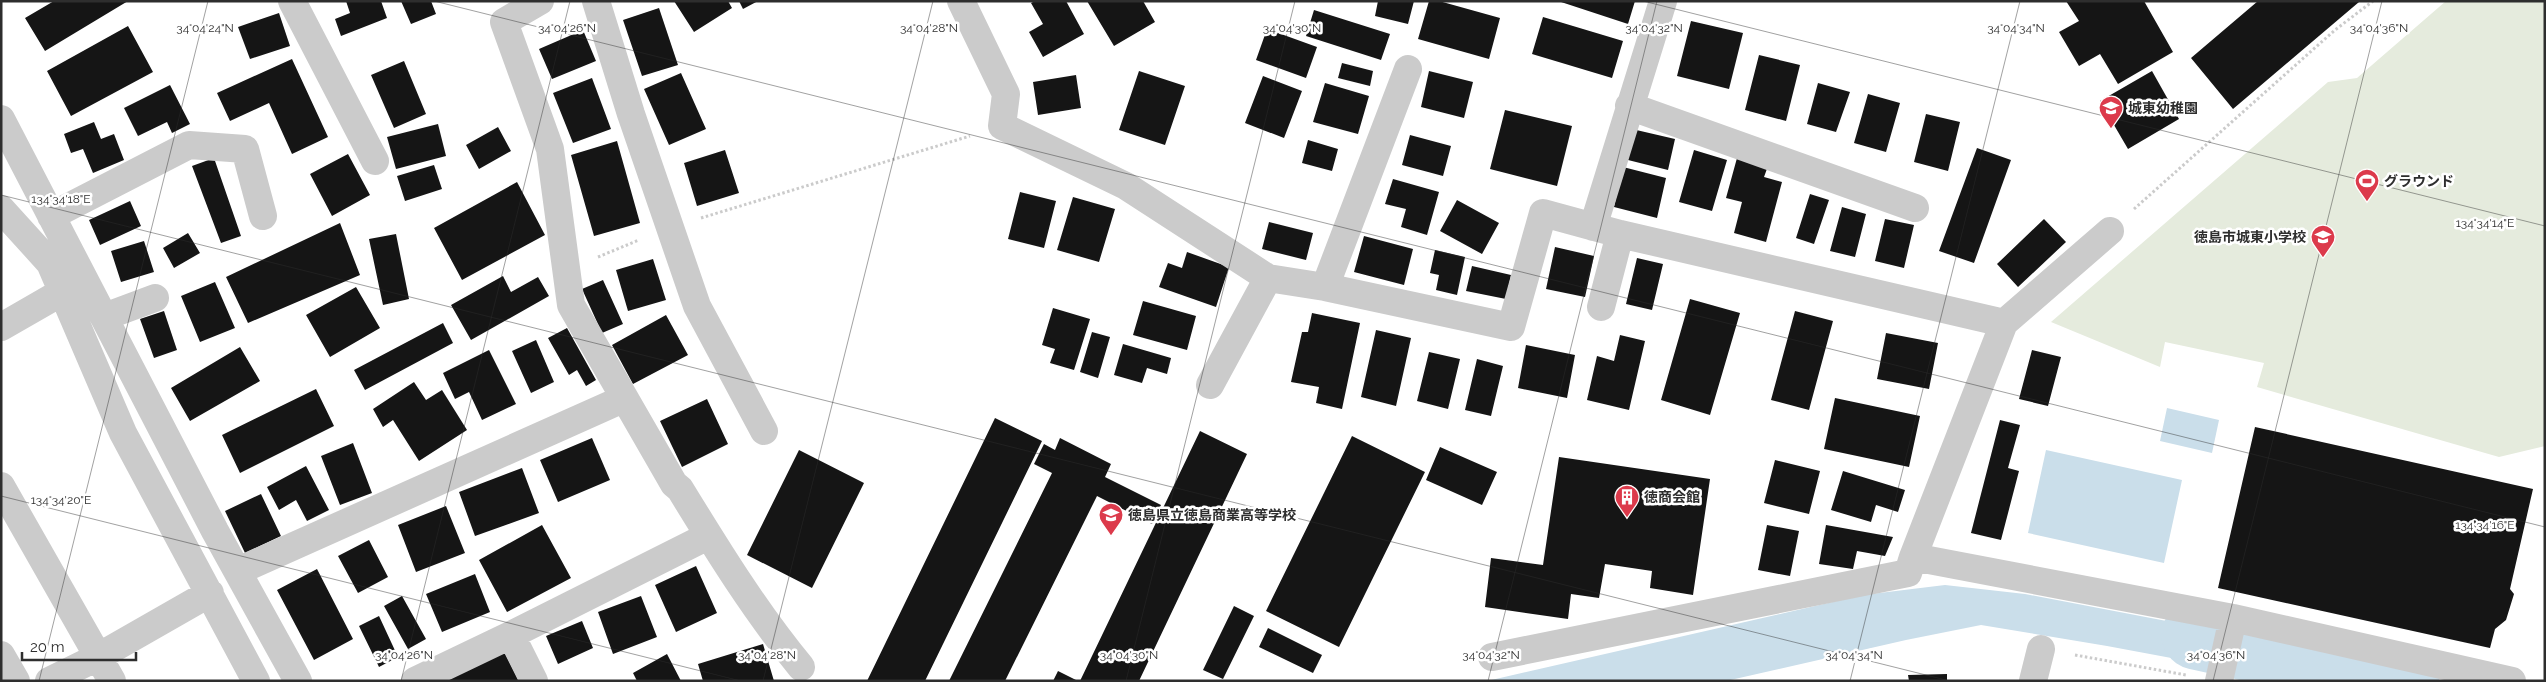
<svg xmlns="http://www.w3.org/2000/svg" width="2546" height="682" font-family="Raleway,'Noto Sans JP',sans-serif">
<style>
.green{fill:#e5ebdd}
.water{fill:#cadeea}
.lines{fill:none;stroke-linecap:round;stroke-linejoin:round}
.river{stroke:#cadeea;stroke-width:69}
.building{fill:#151515}
.path{stroke:#cbcbcb;stroke-width:3;stroke-dasharray:2.5 2.5;stroke-linecap:butt}
.minor{stroke:#cbcbcb;stroke-width:28}
.ticks{fill:none;stroke:#2e2e2e;stroke-width:1;stroke-opacity:0.45}
.labels{text-anchor:middle;dominant-baseline:central;stroke-width:5;stroke-linejoin:round;paint-order:stroke}
.poi-label{font-size:14px;font-weight:bold;fill:#2e2e2e;stroke:#fff;text-anchor:start}
.ticks-label{font-size:12px;text-anchor:middle;fill:#2e2e2e;stroke:#fff;stroke-width:5;stroke-linejoin:round;paint-order:stroke}
</style>
<rect width="100%" height="100%" fill="#fff"/>
<path class="green" d="M2446 1H2545V446L2499 457 2257 387 2264 363 2165 342 2160 367 2051 322 2328 82 2357 78Z"/>
<path class="water" d="M2167 408 2219 420 2212 453 2160 441Z
M2046 450 2182 480 2164 563 2028 533Z
M1945 585 2025 594 2292 645 2284 679 2107 646 1981 625 1906 640 1726 681H1487L1863 595Z"/>
<g class="lines">
<path class="river" d="M2196 635 2405 681"/>
</g>
<path class="building" d="M54 1H128L45 51 25 18Z
M346 1H381L387 18 341 36 335 19 350 13Z
M401 1H431L436 14 411 24Z
M674 1H728L732 8 694 32Z
M739 1H758L743 9Z
M1035 1H1066L1084 34 1043 57 1029 32 1043 24 1031 3Z
M1087 1H1143L1155 22 1114 46Z
M1378 1H1414L1408 24 1375 16Z
M1429 1H1439L1500 18 1489 59 1418 39Z
M1558 1H1635L1628 24Z
M2066 1H2144L2173 52 2118 84 2100 54 2079 66 2059 32 2079 21Z
M2258 1 2359 2 2233 109 2191 58Z
M659 8 678 65 642 76 623 20Z
M1314 10 1390 34 1381 60 1306 36Z
M279 13 290 46 250 59 238 27Z
M1543 17 1623 41 1612 78 1532 54Z
M1691 21 1743 33 1729 89 1677 76Z
M128 26 153 72 71 116 47 71Z
M1267 29 1317 47 1306 78 1256 60Z
M583 30 596 61 552 79 539 49Z
M1759 55 1800 65 1786 121 1745 110Z
M292 59 328 137 292 154 269 103 230 121 217 93Z
M404 61 426 114 394 128 371 75Z
M1342 63 1373 71 1370 86 1338 78Z
M1139 71 1185 86 1165 145 1119 130Z
M1429 71 1473 82 1464 118 1421 107Z
M2152 71 2179 119 2128 149 2100 101Z
M681 73 706 129 669 145 644 89Z
M1076 75 1081 108 1038 115 1033 82Z
M1263 76 1302 91 1284 138 1245 123Z
M592 78 611 129 573 143 553 93Z
M1325 83 1369 96 1358 134 1313 122Z
M1818 83 1850 92 1836 132 1807 124Z
M170 85 190 124 172 133 167 122 138 136 124 108Z
M1868 94 1900 103 1886 152 1854 143Z
M1505 110 1572 126 1557 186 1490 169Z
M1926 114 1960 122 1948 171 1914 162Z
M94 122 101 139 114 134 124 160 93 173 83 149 71 153 64 134Z
M438 124 446 156 396 169 387 137Z
M498 127 511 151 479 169 466 145Z
M1632 129 1675 139 1668 170 1624 159Z
M1410 135 1451 146 1443 176 1402 165Z
M1308 140 1338 149 1332 171 1302 163Z
M617 141 640 223 594 236 571 155Z
M1977 148 2011 160 1974 263 1939 251Z
M725 150 739 193 697 206 684 163Z
M1694 150 1727 160 1712 211 1679 202Z
M348 154 370 195 332 216 310 174Z
M214 158 241 236 221 243 192 166Z
M1737 158 1768 166 1764 177 1782 182 1766 242 1734 233 1742 202 1726 198Z
M434 165 442 189 405 201 397 176Z
M1623 167 1666 178 1657 218 1614 207Z
M1393 179 1439 192 1427 235 1401 227 1406 209 1385 204Z
M517 182 545 235 462 280 434 228Z
M1020 192 1056 201 1044 248 1008 239Z
M1810 194 1829 200 1814 244 1796 238Z
M1073 197 1115 209 1099 262 1057 250Z
M1457 200 1499 223 1482 254 1440 231Z
M130 201 141 226 100 245 89 220Z
M1842 207 1866 214 1855 257 1830 251Z
M1885 219 1914 225 1904 268 1875 261Z
M2044 219 2066 242 2018 287 1997 264Z
M1269 222 1313 233 1306 260 1262 249Z
M340 223 360 275 248 323 226 277Z
M188 233 200 253 174 268 163 248Z
M396 234 409 299 383 305 369 239Z
M1364 236 1413 249 1404 285 1354 272Z
M144 241 154 272 121 282 111 251Z
M1555 247 1594 256 1585 297 1546 289Z
M1435 250 1465 257 1457 295 1436 290 1439 275 1430 273Z
M1187 252 1229 267 1216 307 1159 287 1168 263 1182 268Z
M1637 258 1663 264 1652 310 1626 304Z
M653 259 666 300 628 311 616 270Z
M1472 266 1511 275 1506 299 1466 291Z
M503 276 511 292 538 277 549 296 471 340 451 305Z
M603 280 623 324 602 333 582 289Z
M215 282 235 328 200 342 181 296Z
M356 287 380 328 330 357 306 315Z
M1690 299 1740 313 1710 415 1661 400Z
M1143 301 1196 316 1187 350 1133 335Z
M1053 308 1090 319 1074 370 1050 363 1055 349 1042 345Z
M164 311 177 350 154 358 140 319Z
M1795 311 1833 321 1809 410 1771 400Z
M1312 313 1360 323 1342 409 1316 403 1319 387 1291 382 1302 332H1308Z
M666 315 688 355 633 384 612 345Z
M443 323 453 343 365 390 354 370Z
M567 328 596 380 586 386 577 370 569 375 548 338Z
M1376 330 1411 338 1396 406 1361 397Z
M1092 332 1110 337 1098 378 1080 372Z
M1886 333 1938 343 1929 389 1877 379Z
M1620 335 1645 341 1629 410 1587 400 1597 356 1614 361Z
M536 340 554 382 531 393 512 351Z
M1123 344 1171 358 1167 374 1147 368 1142 383 1114 375Z
M1526 345 1575 355 1567 398 1518 388Z
M240 347 260 381 190 421 171 388Z
M489 350 516 404 482 420 469 392 455 399 443 373Z
M2032 350 2061 357 2048 406 2019 399Z
M1429 352 1460 359 1448 409 1417 401Z
M1477 359 1503 366 1491 416 1465 410Z
M414 382 426 400 442 390 467 430 419 461 393 420 383 427 373 409Z
M316 389 334 426 240 473 222 435Z
M1835 398 1920 416 1909 467 1824 449Z
M707 399 728 444 682 467 660 421Z
M995 418 1042 441 925 681H867Z
M2000 420 2020 425 2008 468 2019 471 2001 540 1971 533Z
M2255 427 2533 489 2510 589 2514 594 2506 620 2495 629 2490 648 2218 588Z
M1200 431 1247 454 1139 681H1080Z
M1352 436 1425 472 1339 647 1266 611Z
M592 438 610 480 558 502 540 460Z
M1060 438 1111 464 1105 477 1161 505 1152 524 1097 496 1005 681H949L1052 473 1034 464 1044 444 1055 450Z
M353 443 372 493 340 505 321 456Z
M1440 447 1497 472 1482 505 1426 480Z
M799 450 864 483 812 588 747 555Z
M1559 457 1710 479 1693 595 1650 588 1652 571 1605 564 1599 598 1571 594 1568 619 1485 607 1491 558 1543 565Z
M1775 460 1820 471 1809 514 1764 503Z
M306 466 329 510 307 521 296 500 279 510 267 487Z
M522 468 539 513 475 536 459 492Z
M1843 471 1905 490 1898 512 1876 505 1871 522 1831 510Z
M261 494 281 536 245 553 225 511Z
M446 506 465 553 416 572 398 525Z
M542 525 571 578 507 612 479 560Z
M1767 525 1799 531 1790 576 1758 570Z
M1826 525 1893 537 1885 556 1857 551 1853 569 1819 564Z
M369 540 388 577 358 593 338 556Z
M696 566 717 613 676 632 655 585Z
M317 569 353 639 314 660 277 590Z
M475 574 490 612 442 632 426 594Z
M402 596 426 639 408 649 384 606Z
M641 596 657 637 613 654 598 612Z
M1234 606 1254 616 1223 679 1203 670Z
M379 616 398 657 379 667 359 626Z
M582 621 593 648 558 664 546 636Z
M1268 628 1322 655 1313 673 1259 647Z
M763 644 774 681H703L698 664Z
M502 647 519 681H435Z
M667 654 681 681H637L633 673Z
M1058 671 1078 681H1053Z
M1947 674V681H1909L1908 675Z"/>
<g class="lines">
<path class="path" d="M2134 209 2335 30 2373 1
M701 218 970 136
M598 257 639 240
M2075 655 2186 675"/>
<path class="minor" d="M292 1 375 161
M540 1 504 22 550 149 571 305 674 484 680 489C718 551 755 611 801 667
M596 1 631 114 697 306 764 431
M961 1 1006 94 1002 126 1126 186 1268 278 1325 287 1511 327 1543 213 1620 234 2004 323
M1629 106 1915 208
M1 119 215 531 298 681
M1 209 50 263 123 433 256 681
M51 216 189 145 245 149 263 216
M1593 227 1663 1
M2110 231 2004 323 1913 557 2233 618 2512 681
M1325 287 1408 69
M1601 307 1620 234
M104 317 155 298
M1 327 62 292
M1210 385 1268 278
M1 486 112 681
M238 571 623 399
M1 655 16 681
M1492 657 1908 573 1913 557
M49 681 98 657 210 593
M415 681 511 635
M534 681 511 635 708 536
M2033 681 2041 649
M2219 681 2233 618"/>
</g>
<path class="ticks" d="M434 1 2545 527M1643 1 2545 226M1 195 1950 681M1 496 741 681M39 681 208 1M401 681 570 1M763 681 933 1M1126 681 1295 1M1488 681 1657 1M1850 681 2020 1M2213 681 2382 1"/>
<defs>
<symbol id="school-pin" viewBox="-11 -11 22 30"><path d="M0 17L-7.5 6A9.5 9.5 0 1 1 7.5 6Z" fill="#dc3a4b" stroke="#fff"/><path d="M0-5L7-2L0 1L-7-2ZM-4 1L0 2.5L4 1V4Q0 6-4 4Z" fill="#fff"/></symbol>
<symbol id="stadium-pin" viewBox="-11 -11 22 30"><path d="M0 17L-7.5 6A9.5 9.5 0 1 1 7.5 6Z" fill="#dc3a4b" stroke="#fff"/><path d="M0-5a6.5 5 0 1 0 0 10a6.5 5 0 1 0 0-10ZM-3.5-1.8h7v3.6h-7Z" fill="#fff"/></symbol>
<symbol id="building-pin" viewBox="-11 -11 22 30"><path d="M0 17L-7.5 6A9.5 9.5 0 1 1 7.5 6Z" fill="#dc3a4b" stroke="#fff"/><path d="M-4-6H4V6H1V3H-1V6H-4ZM-2.5-4.3h1.7v1.8h-1.7ZM.8-4.3h1.7v1.8H.8ZM-2.5-1h1.7V.8h-1.7ZM.8-1h1.7V.8H.8Z" fill="#fff"/></symbol>
</defs>
<g fill-rule="evenodd">
<use href="#school-pin" x="2097" y="94" width="28" height="38"/>
<use href="#stadium-pin" x="2353" y="167" width="28" height="38"/>
<use href="#school-pin" x="2309" y="223" width="28" height="38"/>
<use href="#building-pin" x="1613" y="483" width="28" height="38"/>
<use href="#school-pin" x="1097" y="501" width="28" height="38"/>
</g>
<g class="labels">
<g class="poi-label">
<text x="2128" y="108">城東幼稚園</text>
<text x="2384" y="181">グラウンド</text>
<text x="2306" y="237" text-anchor="end">徳島市城東小学校</text>
<text x="1644" y="497">徳商会館</text>
<text x="1128" y="515">徳島県立徳島商業高等学校</text>
</g>
</g>
<g class="ticks-label">
<text x="205" y="32">34°04'24"N</text>
<text x="567" y="32">34°04'26"N</text>
<text x="929" y="32">34°04'28"N</text>
<text x="1292" y="32">34°04'30"N</text>
<text x="1654" y="32">34°04'32"N</text>
<text x="2016" y="32">34°04'34"N</text>
<text x="2379" y="32">34°04'36"N</text>
<text x="61" y="203">134°34'18"E</text>
<text x="2485" y="227">134°34'14"E</text>
<text x="61" y="504">134°34'20"E</text>
<text x="2485" y="529">134°34'16"E</text>
<text x="404" y="659">34°04'26"N</text>
<text x="767" y="659">34°04'28"N</text>
<text x="1129" y="659">34°04'30"N</text>
<text x="1491" y="659">34°04'32"N</text>
<text x="1854" y="659">34°04'34"N</text>
<text x="2216" y="659">34°04'36"N</text>
</g>
<rect width="2546" height="682" fill="none" stroke="#2e2e2e" stroke-width="5"/>
<path d="M22 652v8h114v-8" fill="none" stroke="#2e2e2e" stroke-width="2.5"/>
<text x="30" y="652" font-size="15" fill="#2e2e2e" stroke="#ffffff" stroke-width="4" paint-order="stroke">20 m</text>
</svg>
